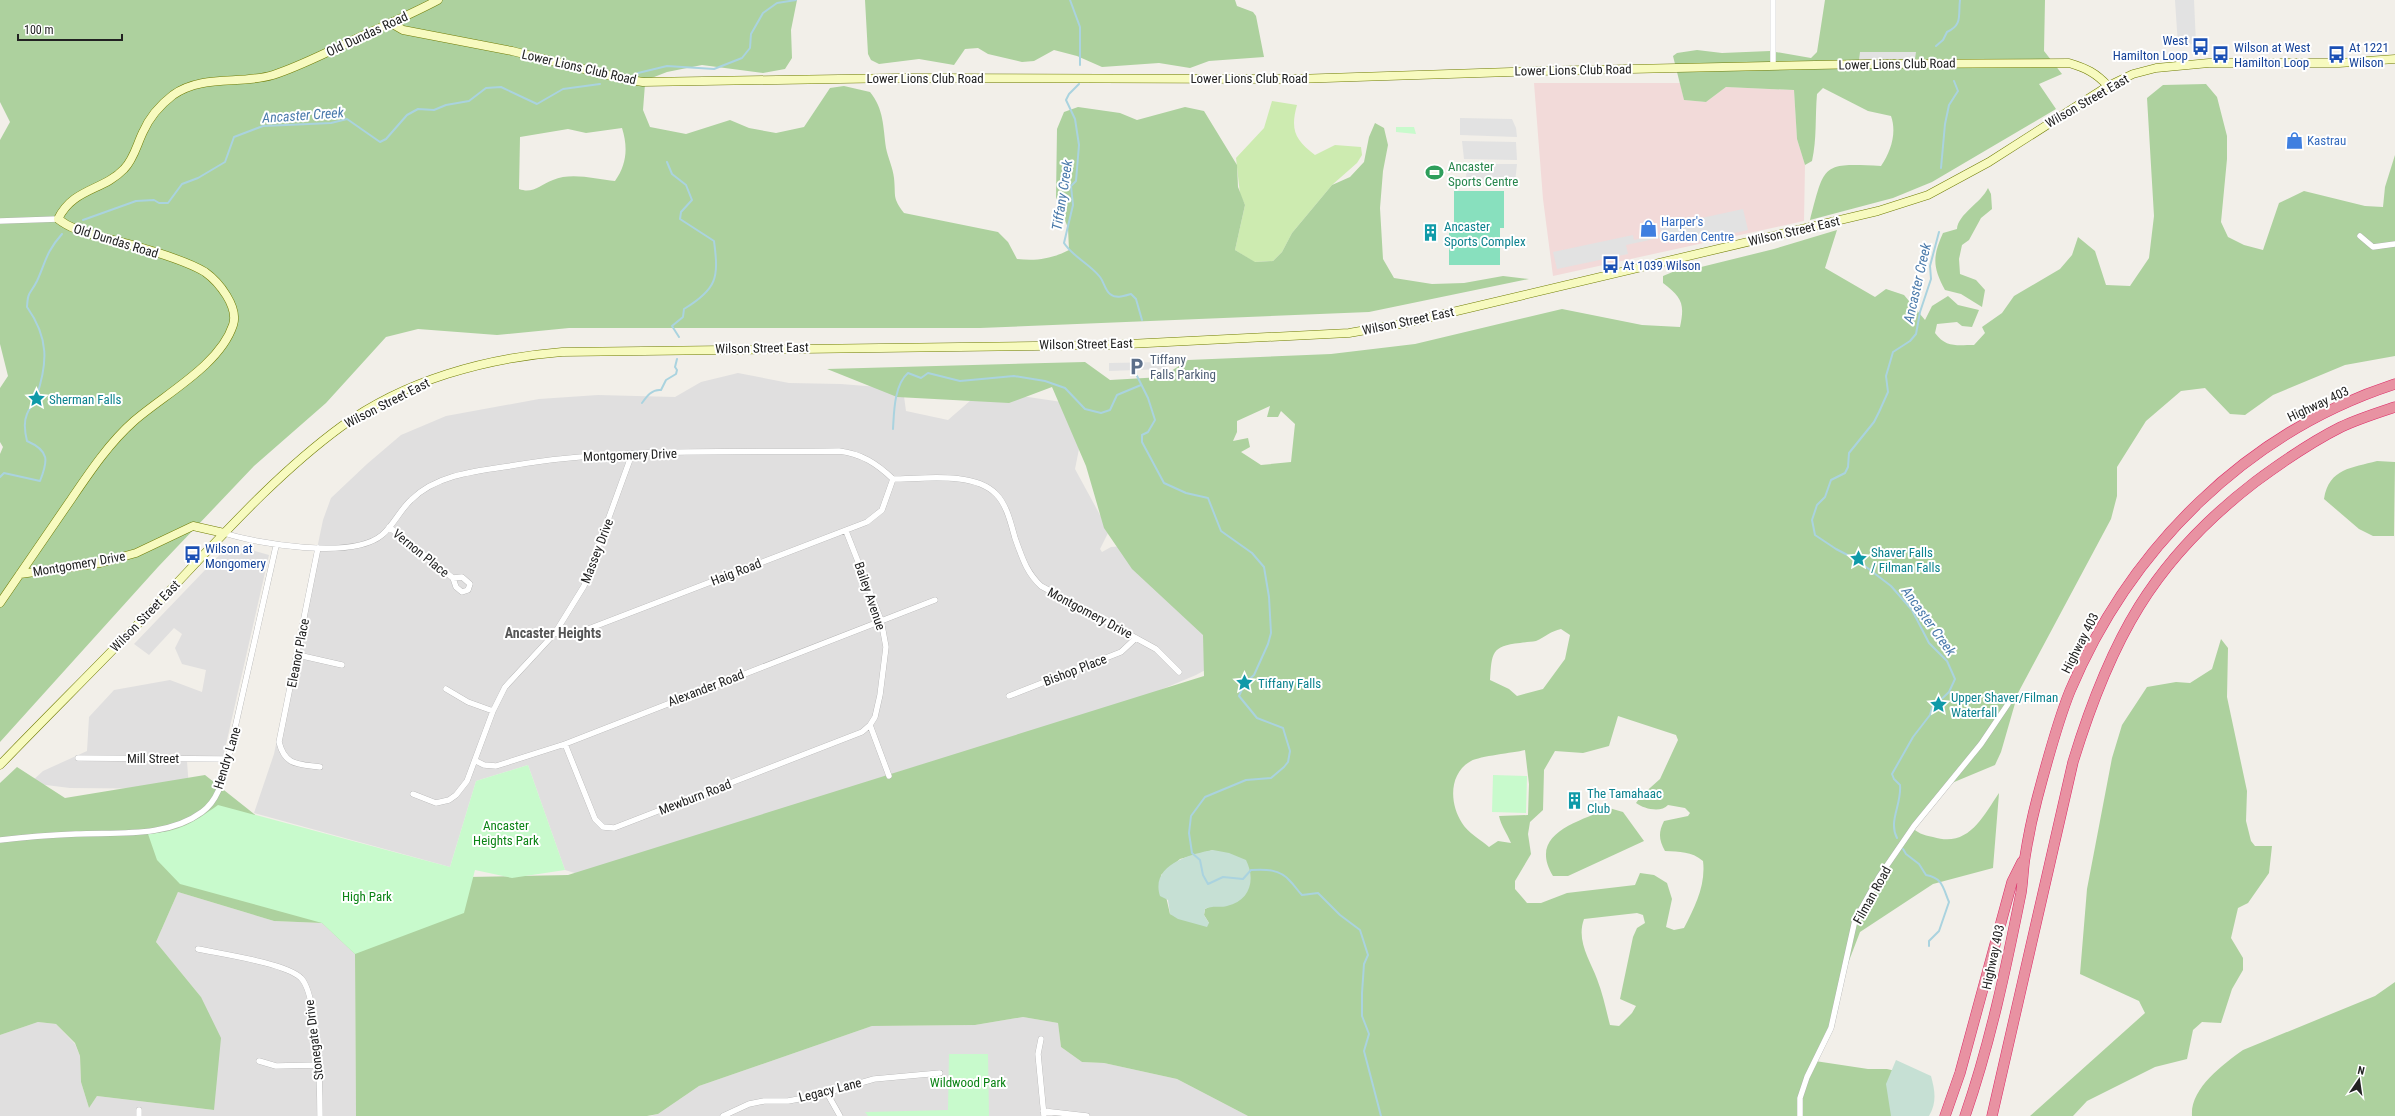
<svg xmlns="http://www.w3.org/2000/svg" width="2395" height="1116" font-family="'Roboto Condensed',sans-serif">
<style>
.residential{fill:#e0dfdf}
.commercial{fill:#f2dad9}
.grass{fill:#cdebb0}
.forest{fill:#add19e;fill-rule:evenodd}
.wetland{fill:#c6e0d4}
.park{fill:#c8facc}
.pitch{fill:#88e0be}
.parking{fill:#e2e2e2}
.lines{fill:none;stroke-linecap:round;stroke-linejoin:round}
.stream{stroke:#aad3df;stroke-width:2}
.street-casing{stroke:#a9a9a9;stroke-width:6}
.secondary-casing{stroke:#707d05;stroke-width:9}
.highway-casing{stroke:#dc2a67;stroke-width:11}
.street{stroke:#fff;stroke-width:5.5}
.secondary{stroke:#f7fabf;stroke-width:8}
.highway{stroke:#e892a2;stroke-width:10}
.labels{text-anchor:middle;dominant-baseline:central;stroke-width:4;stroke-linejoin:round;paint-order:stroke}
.street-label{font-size:13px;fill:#222;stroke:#fff}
.transit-label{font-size:13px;fill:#164399;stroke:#fff;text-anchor:start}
.shop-label{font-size:13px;fill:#366cbe;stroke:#fff;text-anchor:start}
.leisure-label{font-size:13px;fill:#27864d;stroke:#fff;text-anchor:start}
.culture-label{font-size:13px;fill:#0d838f;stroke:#fff;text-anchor:start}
.service-label{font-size:13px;fill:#4e5e75;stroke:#fff;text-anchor:start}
.park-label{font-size:13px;fill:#0c8416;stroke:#fff}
.water-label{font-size:14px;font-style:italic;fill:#4a7aab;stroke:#fff}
.neighbourhood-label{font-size:14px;font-weight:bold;fill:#555;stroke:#fff}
</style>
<rect width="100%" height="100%" fill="#f2efe9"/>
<path class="residential" d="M738 373 789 383 841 384 903 389 906 411 948 420 971 400 988 391 1062 402 1079 449 1075 469 1100 515 1113 523 1100 549 1102 552 1111 547 1124 546 1160 571 1222 661 1196 675 1022 748 578 874 565 870 528 765 476 781 450 867 254 813 274 754 323 520 331 498 367 464 401 435 446 416 539 399 598 395 675 397 701 382Z
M230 544 269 555 222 762 187 761 189 789 70 788 30 783 43 771 87 751 89 717 114 690 170 680 202 692 206 670 182 664 175 648 182 634 174 628 149 655 134 644Z
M178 892 274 921 322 923 355 954 356 1116H0V1035L38 1022 56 1024 75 1044 80 1056 81 1082 89 1108 97 1096 214 1110 201 997 156 942Z
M1023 1017 1058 1023 1061 1047 1082 1062 1104 1063 1177 1079 1248 1116H650L658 1114 699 1086 872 1026 975 1025Z"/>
<path class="commercial" d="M1534 83H1680L1684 100 1706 102 1726 87 1794 90 1797 139 1805 165 1804 221 1553 276 1543 199Z"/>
<path class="grass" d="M1272 101 1297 105C1290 130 1295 140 1315 155L1335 145 1361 147 1362 155 1357 163 1332 185 1292 233 1282 252 1273 261 1254 262 1235 250 1245 205 1240 194 1236 158 1264 128Z"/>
<path class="forest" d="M0 0H797L791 30 792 58 785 69 763 73 702 65 667 72 649 79 645 84 643 110 650 127 686 134 730 120 749 128 776 133 804 127 830 88 844 86 870 92C884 109 883 127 886 148 888 158 893 168 894 178 896 197 892 197 904 213L998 232 1008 242 1017 259C1037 261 1051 259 1069 250L1068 228 1056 197 1057 129 1064 112 1078 107 1120 113 1137 120 1185 107 1204 111 1237 165 1238 187 1245 205 1235 250 1255 262 1273 261 1282 252 1292 233 1332 185 1350 177 1364 162 1369 137 1375 123 1384 128 1388 145 1383 171 1380 208 1383 259 1394 278 1432 284 1464 283 1503 276 1529 279 1369 312 980 328H569L497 335 418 329 386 337 326 403 254 466 158 567 0 742V454L3 447 0 442V388L8 376 0 344V140L10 122 0 102ZM622 128C628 147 627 164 615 181 596 179 571 172 553 180 540 185 533 194 519 189L520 137 568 129 586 133Z
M865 0H1235L1237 6 1253 12 1256 16 1264 57 1209 61 1190 68 1159 63 1102 67 1077 56 1054 50 1034 61 1022 62 988 54 978 48 965 49 954 65 919 59 879 64 871 60 868 54Z
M1825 0H2045L2044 51 2062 74 2039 84 2056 109 1932 182 1893 198 1810 220C1825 164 1821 163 1881 166 1891 151 1897 133 1891 116L1868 111 1823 88 1817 94C1815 117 1817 139 1812 161L1805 165 1797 139 1794 90 1726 87 1706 102 1684 100 1673 56 1677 53 1697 50 1722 53 1770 51 1811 58 1817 52Z
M2206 84 2217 97 2227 136V159L2221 222 2228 237 2244 245 2263 250 2279 203 2304 191 2365 206 2383 207 2385 187 2395 155V356L2345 365 2273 395 2245 415 2230 414 2205 388 2181 391 2146 421 2117 467V496L2111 519 2018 693 2001 752 1995 765 1947 785 1911 826C1917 833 1923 835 1933 837 1968 848 1982 818 1999 793L1993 868 1933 884 1860 932 1839 987 1833 1030 1815 1061 1868 1069H1887L1909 1074 1921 1116H1248L1177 1079 1104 1063 1082 1062 1061 1047 1058 1023 1023 1017 975 1025 872 1026 699 1086 658 1114 647 1116H356L355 954 322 923 274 921 178 892 156 942 201 997 221 1038 214 1110 97 1096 89 1108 81 1082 80 1056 75 1043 56 1024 38 1022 0 1035V783L17 767 65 798 205 775 268 825 468 877 568 875 1204 676 1203 635 1132 569 1104 528 1086 466 1052 387 1009 403 897 397 827 369 1085 362 1110 380 1162 377 1188 360 1331 354 1415 344 1562 309 1642 325 1680 327C1685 303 1682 298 1663 283V276L1675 271 1689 270 1774 249 1837 230 1825 268 1875 297 1886 289 1904 295 1925 320 1932 306 1948 296 1958 305 1979 310 1972 327 1962 326 1957 322 1937 324 1935 333C1946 348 1957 345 1974 345L1985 333 1982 327 2002 313 2014 296 2060 269 2072 255 2078 237 2095 251 2106 285 2130 286 2149 258 2154 216 2147 98 2163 85ZM1270 406 1267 417H1278L1281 411 1295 424 1291 462 1261 465 1241 452 1250 447 1248 438 1233 441 1237 432V421ZM1561 629 1570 635 1565 659 1543 689 1517 696 1509 689 1490 680C1492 653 1491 646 1520 643 1525 642 1531 642 1536 641 1545 637 1551 631 1561 629ZM1618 716 1676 735 1678 740 1660 779 1641 796 1636 803C1644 809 1661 813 1668 805L1685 808 1690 813 1688 816 1664 821C1658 833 1659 840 1665 851 1680 852 1691 851 1703 861 1706 885 1695 907 1684 928L1674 930 1666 927 1672 899 1667 883 1654 875 1640 873 1635 885 1567 893 1541 903H1527L1515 889V881L1531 854 1528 834 1530 822 1543 810 1544 770 1555 751 1583 753 1609 746ZM1525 750 1529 784 1528 815 1499 816C1501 826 1507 833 1511 843L1498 841 1489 847C1481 840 1467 832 1462 823 1449 803 1449 773 1471 761 1480 756 1513 753 1525 750ZM1213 850 1227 906H1211L1205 909 1204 915 1209 923 1170 914 1161 875 1180 859ZM1637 913 1643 915 1645 923 1637 928 1633 937 1620 999 1636 1006 1632 1013 1619 1026 1610 1025C1606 1010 1603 994 1597 979 1590 960 1576 941 1584 919Z
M1988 188 1991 194 1992 209 1981 218 1969 240 1962 245 1959 259 1960 274 1976 280 1985 290 1982 307 1961 294 1945 290C1933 268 1932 257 1943 233L1957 229C1958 214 1981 203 1988 188Z
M2377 461 2395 462 2394 536H2373L2359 529 2324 499C2329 468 2352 468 2377 461Z
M2221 639 2228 648 2227 697 2247 791 2246 821 2251 841 2255 846H2272L2269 873 2248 903 2238 908 2231 938 2243 958V970L2232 989 2221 1023 2202 1022 2193 1030 2187 1059 2155 1067 2087 1101 2073 1116H2030L2145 1013 2139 1001 2080 974 2087 889 2112 758 2122 725 2147 687 2176 682 2190 683 2212 669Z
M1609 808 1623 812 1644 841 1568 876H1553C1527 833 1579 822 1609 808Z
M2395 982V1116H2192C2190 1089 2222 1065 2243 1050L2375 996Z"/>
<path class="wetland" d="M1213 850 1229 853 1246 860C1256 880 1250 901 1227 906 1219 908 1213 905 1205 909L1204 915 1209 923 1207 927 1178 919 1170 914 1168 900 1160 896C1150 865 1190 854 1213 850Z
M1896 1060 1931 1076C1935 1091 1937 1102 1929 1116H1891L1886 1084Z"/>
<path class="park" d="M1396 127H1414L1416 134 1396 132Z
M528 765 565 870 512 878 475 870 464 913 355 954 322 923 180 884 157 860 148 834C181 831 191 824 218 805L450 867 476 781Z
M1493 775 1527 776 1526 813 1492 812Z
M949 1054H988L989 1116H868L865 1112 948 1110Z"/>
<path class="pitch" d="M1454 191H1504V228H1500V265H1449V227H1454Z"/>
<path class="parking" d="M2175 0H2194L2196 44 2178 45Z
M1860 52H1916L1915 59 1859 60Z
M1460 118 1512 119 1516 128 1517 137 1460 135Z
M1462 141 1516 142 1517 160 1464 159Z
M1474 164H1517L1515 183 1467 184 1466 174 1473 168Z
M1743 209 1748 230 1690 243 1687 232 1626 245 1628 254 1557 269 1553 252 1633 235 1634 240 1662 234 1660 227Z
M1165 362 1166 369 1109 371V363Z"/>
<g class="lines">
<path class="stream" d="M1070 0 1080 27V65
M1936 46 1943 40 1947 32C1963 25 1958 15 1960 0
M638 73 667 66 714 69 742 58 750 48 751 34 763 13 777 3 796 0
M1079 84 1069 94 1066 100 1075 119 1079 145 1076 181 1071 186 1073 205 1064 243C1073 257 1090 264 1100 277 1104 282 1105 290 1110 294 1116 299 1124 296 1131 294L1136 299 1142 320
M667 162 672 174 686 185 692 200 681 212 680 219 714 241C719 278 717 289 684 309L683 317 672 326 679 337
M1941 168 1945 124 1949 105 1958 91 1954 81
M83 220 136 201 154 200 159 203H168L182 184 198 178 225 162 234 137 263 126 331 123 347 119 380 142 386 139 407 115 418 109 434 110 446 105 469 101 486 88 501 87 537 104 563 89 600 84
M1137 376 1148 398 1155 420 1148 432 1142 435V442L1164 483 1186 493 1208 498 1221 531 1252 553 1264 567 1269 597 1271 633 1268 644 1254 675 1245 683 1239 696 1257 718 1283 728 1290 751 1288 762 1284 767 1271 778 1246 780 1205 797 1191 816 1189 833 1192 853 1200 860 1203 875 1208 884 1223 877 1243 879 1251 870C1265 869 1280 869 1290 881 1295 886 1297 890 1302 895L1318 893 1340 915 1360 930 1368 955 1364 964 1362 993V1016L1369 1034 1364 1051 1381 1116
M642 403C647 396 652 389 661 390L666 380 676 374 677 370 675 367 677 359
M893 429C894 413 894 385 908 373L921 378 928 373 960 381 1014 376 1045 381 1065 388 1085 409 1101 413 1110 410 1117 395 1141 385
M0 477 4 473 40 481C48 461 50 451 27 441 25 433 23 423 27 414 29 408 34 404 36 398 48 363 49 338 27 307 28 290 30 295 37 281 46 261 46 252 62 234
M1897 838C1888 821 1902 804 1900 785L1894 779 1892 774 1913 737 1930 715 1932 708 1949 692 1955 679 1947 661 1929 643 1912 610 1891 586 1857 560 1836 549 1815 535 1812 520 1817 505 1825 497 1831 480 1845 473 1848 467 1849 453 1874 422 1879 412 1888 392 1886 376 1893 352 1910 341 1916 334 1920 312 1931 279 1930 266 1939 232
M1903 849 1906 854 1919 864 1926 875C1943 878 1943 888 1949 902L1939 931 1929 941V946"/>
<defs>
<path id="street" d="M1773 66V0
M0 221 58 219
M2360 236 2373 247 2395 244
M389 527 453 578 456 587 462 592 468 590 470 584 462 577 453 578
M846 531 881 620 886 647 880 695 875 717 870 725 889 776
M224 533C259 544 352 560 382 535 393 526 400 510 411 500 436 475 475 471 510 466 618 447 729 453 839 451 862 454 876 463 893 479 922 479 974 471 996 494 1007 505 1011 524 1015 538 1022 557 1026 572 1041 586L1156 649 1179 672
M318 548 279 742C285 766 298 764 320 767
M555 633 568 635 583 631 867 522 882 510 893 479
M298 655 342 665
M446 689 468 702 493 711
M1009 696 1121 652 1136 638
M565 744 595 819 603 827 614 828 862 732 870 725
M78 758 228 759
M476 761 484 765 496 766 565 744 935 600
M413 794 436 803 449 800 456 795 467 781 493 711 505 687 555 633 584 586 632 454
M0 840C25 837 51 835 76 834 117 832 167 838 202 812 219 800 223 778 228 759L276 546
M198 949C221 954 285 963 301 978 318 995 320 1090 320 1116
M1041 1039 1038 1054 1044 1116
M259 1061 276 1066 319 1065
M827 1093 840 1116
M139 1110V1116
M1043 1111 1087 1116
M723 1116 749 1104 764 1101H788L815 1096 874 1079 940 1073
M1800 1116V1098L1807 1077 1831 1028 1855 920 1879 877 1914 826 1981 744 2008 704"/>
<path id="secondary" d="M391 23 403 30 512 51 624 79 643 82 901 78 1295 79 1538 71 1865 64 2069 63C2086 68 2096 73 2108 86
M20 574 100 563 136 553 193 526 224 533
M0 603C23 569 47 535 70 501 89 473 109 443 134 421 165 394 220 365 233 325 239 307 219 282 205 272 184 259 130 244 105 238 88 233 72 230 58 219 73 188 103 191 124 169 134 159 137 144 143 132 150 116 160 105 173 95 203 74 240 85 273 75 298 67 321 55 345 44 376 29 408 16 438 0
M0 765C53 710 108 656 161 600 218 540 275 475 342 426 405 380 486 358 562 352L1108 345 1349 333 1406 323 1878 211 1928 195 1989 162 2108 86 2133 74 2156 68 2209 63H2339L2395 59"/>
<path id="highway" d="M1945 1116 1960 1073 2012 882 2022 862
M1965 1116C1990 1044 2006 968 2021 893 2023 881 2023 868 2025 857 2028 838 2032 818 2037 799 2046 765 2057 723 2070 691 2130 548 2247 432 2395 384
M1992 1116 2073 762C2110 641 2152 561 2255 482 2282 462 2311 442 2341 427 2358 419 2377 413 2395 407"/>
</defs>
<use href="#street" class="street-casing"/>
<use href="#secondary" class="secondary-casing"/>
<use href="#highway" class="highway-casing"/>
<use href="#street" class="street"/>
<use href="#secondary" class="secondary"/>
<use href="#highway" class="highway"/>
</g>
<defs>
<symbol id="bus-bare" viewBox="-9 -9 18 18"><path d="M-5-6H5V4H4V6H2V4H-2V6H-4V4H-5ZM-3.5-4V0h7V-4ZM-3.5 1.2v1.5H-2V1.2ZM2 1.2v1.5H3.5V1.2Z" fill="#1a4fb4" stroke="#fff" stroke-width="2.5" paint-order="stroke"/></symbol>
<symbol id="shop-bare" viewBox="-9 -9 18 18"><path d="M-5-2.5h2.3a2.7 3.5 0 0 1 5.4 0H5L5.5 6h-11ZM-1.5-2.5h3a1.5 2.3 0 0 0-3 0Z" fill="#3f7fe0" stroke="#fff" stroke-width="2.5" paint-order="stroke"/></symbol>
<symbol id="stadium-bare" viewBox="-9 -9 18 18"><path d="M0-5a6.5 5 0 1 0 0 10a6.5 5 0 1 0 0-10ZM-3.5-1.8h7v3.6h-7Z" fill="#2e9e5b" stroke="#fff" stroke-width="2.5" paint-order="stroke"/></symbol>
<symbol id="building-bare" viewBox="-9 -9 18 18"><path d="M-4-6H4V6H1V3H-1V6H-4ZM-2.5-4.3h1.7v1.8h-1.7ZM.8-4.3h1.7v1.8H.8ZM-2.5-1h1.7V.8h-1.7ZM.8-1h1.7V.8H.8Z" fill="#0f9aa8" stroke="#fff" stroke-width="2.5" paint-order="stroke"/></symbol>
<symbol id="parking-bare" viewBox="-9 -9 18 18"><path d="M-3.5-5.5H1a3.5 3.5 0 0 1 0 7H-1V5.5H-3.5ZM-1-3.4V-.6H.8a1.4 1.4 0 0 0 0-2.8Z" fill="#5c6f8a" stroke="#fff" stroke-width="2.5" paint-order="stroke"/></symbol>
<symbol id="sight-bare" viewBox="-9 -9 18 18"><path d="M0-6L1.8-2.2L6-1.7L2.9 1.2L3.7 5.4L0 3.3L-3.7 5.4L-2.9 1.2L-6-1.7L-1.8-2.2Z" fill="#0f9aa8" stroke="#fff" stroke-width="2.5" paint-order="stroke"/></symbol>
</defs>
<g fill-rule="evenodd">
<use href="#bus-bare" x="2188" y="34" width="25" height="25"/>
<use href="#bus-bare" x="2208" y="42" width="25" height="25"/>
<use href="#bus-bare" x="2324" y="42" width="25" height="25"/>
<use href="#shop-bare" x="2282" y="128" width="25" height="25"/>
<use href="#stadium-bare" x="1422" y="160" width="25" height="25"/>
<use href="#shop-bare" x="1636" y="216" width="25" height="25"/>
<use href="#building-bare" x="1418" y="220" width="25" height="25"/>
<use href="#bus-bare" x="1598" y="252" width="25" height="25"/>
<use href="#parking-bare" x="1124" y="354" width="25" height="25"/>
<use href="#sight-bare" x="24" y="386" width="25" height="25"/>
<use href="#bus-bare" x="180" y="542" width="25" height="25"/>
<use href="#sight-bare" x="1846" y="546" width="25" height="25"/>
<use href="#sight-bare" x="1232" y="670" width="25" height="25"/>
<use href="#sight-bare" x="1926" y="692" width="25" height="25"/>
<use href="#building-bare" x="1562" y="788" width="25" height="25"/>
</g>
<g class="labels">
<g class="street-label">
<text transform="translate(367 34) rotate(-25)">Old Dundas Road</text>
<text transform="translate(1897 64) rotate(-1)">Lower Lions Club Road</text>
<text transform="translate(579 67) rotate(13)">Lower Lions Club Road</text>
<text transform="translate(1573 70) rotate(-1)">Lower Lions Club Road</text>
<text x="925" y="78">Lower Lions Club Road</text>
<text x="1249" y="78">Lower Lions Club Road</text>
<text transform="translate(2087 101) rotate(-30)">Wilson Street East</text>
<text transform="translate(1794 231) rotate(-13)">Wilson Street East</text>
<text transform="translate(116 241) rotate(17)">Old Dundas Road</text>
<text transform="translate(1408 321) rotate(-12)">Wilson Street East</text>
<text transform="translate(1086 344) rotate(-1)">Wilson Street East</text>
<text transform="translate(762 348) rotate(-1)">Wilson Street East</text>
<text transform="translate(387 403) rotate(-27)">Wilson Street East</text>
<text transform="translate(2318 404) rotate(-25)">Highway 403</text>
<text transform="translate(630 455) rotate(-2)">Montgomery Drive</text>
<text transform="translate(597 551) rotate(-69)">Massey Drive</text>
<text transform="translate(421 553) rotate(39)">Vernon Place</text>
<text transform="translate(79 564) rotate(-10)">Montgomery Drive</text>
<text transform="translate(736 572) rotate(-21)">Haig Road</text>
<text transform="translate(870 596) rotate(71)">Bailey Avenue</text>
<text transform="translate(1090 613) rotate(28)">Montgomery Drive</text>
<text transform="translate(145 616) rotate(-46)">Wilson Street East</text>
<text transform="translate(2080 643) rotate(-63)">Highway 403</text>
<text transform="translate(298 653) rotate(-79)">Eleanor Place</text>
<text transform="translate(1075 670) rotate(-21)">Bishop Place</text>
<text transform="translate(706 688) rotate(-21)">Alexander Road</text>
<text x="153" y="758">Mill Street</text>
<text transform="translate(227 758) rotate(-73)">Hendry Lane</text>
<text transform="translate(695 797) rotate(-21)">Mewburn Road</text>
<text transform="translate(1872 895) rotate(-61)">Filman Road</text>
<text transform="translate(1993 957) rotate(-78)">Highway 403</text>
<text transform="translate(314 1040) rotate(-97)">Stonegate Drive</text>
<text transform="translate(830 1090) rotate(-14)">Legacy Lane</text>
</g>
<g class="transit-label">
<text x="2188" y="40" text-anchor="end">West<tspan x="2188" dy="15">Hamilton Loop</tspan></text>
<text x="2234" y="47">Wilson at West<tspan x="2234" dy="15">Hamilton Loop</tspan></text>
<text x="2349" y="47">At 1221<tspan x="2349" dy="15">Wilson</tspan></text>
<text x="1623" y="265">At 1039 Wilson</text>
<text x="205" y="548">Wilson at<tspan x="205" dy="15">Mongomery</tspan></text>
</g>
<g class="shop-label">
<text x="2307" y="140">Kastrau</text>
<text x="1661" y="221">Harper's<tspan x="1661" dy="15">Garden Centre</tspan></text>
</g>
<g class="leisure-label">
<text x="1448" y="166">Ancaster<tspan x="1448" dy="15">Sports Centre</tspan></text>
</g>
<g class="culture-label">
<text x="1444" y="226">Ancaster<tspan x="1444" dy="15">Sports Complex</tspan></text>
<text x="49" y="399">Sherman Falls</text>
<text x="1871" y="552">Shaver Falls<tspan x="1871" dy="15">/ Filman Falls</tspan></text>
<text x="1258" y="683">Tiffany Falls</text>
<text x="1951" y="697">Upper Shaver/Filman<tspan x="1951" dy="15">Waterfall</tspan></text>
<text x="1587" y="793">The Tamahaac<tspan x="1587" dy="15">Club</tspan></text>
</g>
<g class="service-label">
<text x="1150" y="359">Tiffany<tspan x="1150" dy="15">Falls Parking</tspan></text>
</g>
<g class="park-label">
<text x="506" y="825">Ancaster<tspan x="506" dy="15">Heights Park</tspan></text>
<text x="367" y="896">High Park</text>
<text x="968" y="1082">Wildwood Park</text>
</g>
<g class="water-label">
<text transform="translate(303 115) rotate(-4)">Ancaster Creek</text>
<text transform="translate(1062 195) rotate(-81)">Tiffany Creek</text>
<text transform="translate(1917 283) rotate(-77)">Ancaster Creek</text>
<text transform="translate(1929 621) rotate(54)">Ancaster Creek</text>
</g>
<g class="neighbourhood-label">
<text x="553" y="633">Ancaster Heights</text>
</g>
</g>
<g transform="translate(2359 1080) rotate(13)" stroke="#ffffff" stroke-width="3" paint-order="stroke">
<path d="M0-3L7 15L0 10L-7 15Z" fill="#222222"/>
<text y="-6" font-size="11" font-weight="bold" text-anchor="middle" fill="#222222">N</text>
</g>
<path d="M18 34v6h104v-6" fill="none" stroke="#222222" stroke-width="2"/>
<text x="24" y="34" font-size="12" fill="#222222" stroke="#ffffff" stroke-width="3" paint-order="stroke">100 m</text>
</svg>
